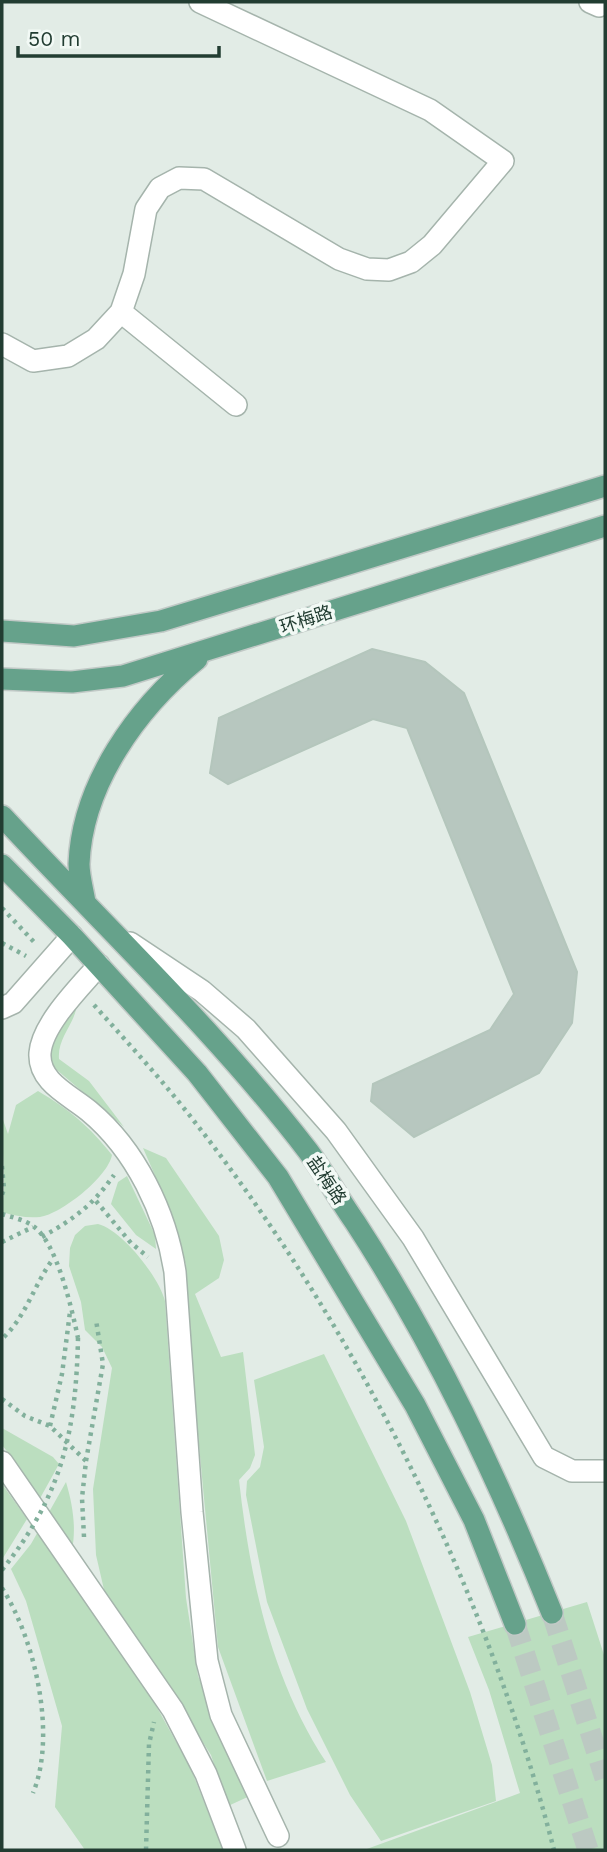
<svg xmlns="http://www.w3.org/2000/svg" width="607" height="1852" font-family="'Work Sans','Noto Sans SC',sans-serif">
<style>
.green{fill:#bbdebf}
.building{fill:#b7c7bf;stroke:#b4c6bc;stroke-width:2}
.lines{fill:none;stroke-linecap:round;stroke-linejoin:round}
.major-tunnel{stroke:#bcc9c2;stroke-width:21;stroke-dasharray:21 10;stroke-linecap:butt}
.minor-casing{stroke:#a5b4ac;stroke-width:24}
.major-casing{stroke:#c1c9c6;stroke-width:24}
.path{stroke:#82b09c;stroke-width:4.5;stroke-dasharray:3.5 5;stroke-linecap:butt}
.minor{stroke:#fff;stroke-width:21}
.major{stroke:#66a28b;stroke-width:21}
.path-bridge{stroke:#82b09c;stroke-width:4.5;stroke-dasharray:3.5 5;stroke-linecap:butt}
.labels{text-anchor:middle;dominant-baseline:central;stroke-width:7;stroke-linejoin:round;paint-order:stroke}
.street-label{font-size:18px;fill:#223d32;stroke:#f2f9f5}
</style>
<rect width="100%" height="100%" fill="#e2ece6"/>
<path class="green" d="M77 1000C78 1022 57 1036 59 1059L89 1081 124 1127 51 1065C47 1039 64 1021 77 1000Z
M38 1091C69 1109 90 1127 112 1155 108 1177 61 1214 40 1217 26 1218 15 1216 2 1212L4 1189 2 1117 8 1134 16 1105Z
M143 1148 166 1158 219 1236 224 1260 219 1278 195 1294 221 1357 243 1352 255 1455 250 1468 239 1480C250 1579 271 1678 326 1762L267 1781 218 1647 188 1328 186 1265 167 1203Z
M127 1176 155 1235 156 1249 136 1235 111 1204 118 1182Z
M98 1224C122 1230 159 1277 165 1301L186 1598 198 1676 252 1795 228 1806 211 1755 136 1637 105 1594 96 1555 93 1489 112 1368 102 1347 85 1330 81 1302 69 1266 70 1248 75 1235 85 1226Z
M324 1354 406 1521 470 1692 492 1765 496 1801 381 1841 350 1795 307 1709 267 1602 246 1495 247 1481 260 1467 264 1447 254 1380Z
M2 1428 53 1457 59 1464 38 1502 21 1469 2 1445Z
M66 1482C75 1513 78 1540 66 1571L138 1673 191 1769 223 1850H85L55 1807 62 1726 26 1601 11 1569 31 1544Z
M2 1484 27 1519 3 1558 2 1557Z
M587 1602 605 1658V1850H364L520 1793 489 1690 468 1637Z"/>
<path class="building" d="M372 649 425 662 464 693 577 972 572 1023 539 1073 414 1137 371 1101 373 1084 490 1030 514 994 407 728 373 719 228 784 210 773 219 718Z"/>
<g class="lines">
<path class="major-tunnel" d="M552 1613 605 1778
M515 1624 588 1850"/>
<defs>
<path id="minor" d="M590 2 599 6
M121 312 236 405
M2 344 33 361 68 356 96 339 121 312 134 274 146 209 160 188 179 178 204 179 339 259 367 269 389 270 411 262 432 245 503 161 430 110 200 2
M130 943 202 991 246 1029 336 1131 413 1238 544 1457 572 1471H605
M99 965C81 986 42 1024 40 1053 38 1082 70 1095 89 1111 136 1150 166 1213 175 1272L192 1512 207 1661 221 1715 278 1836
M2 1008 13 1003 72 936
M2 1462 173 1710 206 1774 235 1850"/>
<path id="major" d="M2 631 74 636 161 621 605 486
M2 679 72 682 123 676 605 526
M2 816C105 927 216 1031 308 1151 325 1174 339 1199 355 1222 435 1345 497 1476 552 1613
M2 865 72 936 197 1073 278 1177 415 1405 474 1520 515 1624
M85 902C83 890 79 876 79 864 82 784 137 708 197 659"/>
</defs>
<use href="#minor" class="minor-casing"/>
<use href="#major" class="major-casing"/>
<path class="path" d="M2 908 35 943
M2 943 26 956
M94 1005C128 1043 163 1081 194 1121 358 1330 488 1593 554 1850
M2 1166 4 1189 2 1195
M96 1201 131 1243 148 1257
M2 1214C11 1217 25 1220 33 1226 57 1242 72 1310 78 1338
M42 1237C75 1218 92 1206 114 1175
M2 1242 33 1227
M4 1337C26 1316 35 1283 53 1259
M2 1399 25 1416 50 1426 86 1461 82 1498 84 1537
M50 1426 62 1374 70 1312
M86 1461 103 1364 96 1320
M2 1588C35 1639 57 1735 33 1793
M146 1850 149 1744 154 1722"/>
<use href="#minor" class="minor"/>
<use href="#major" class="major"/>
<path class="path-bridge" d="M2 1570C62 1495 76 1432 78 1338"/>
</g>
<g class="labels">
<g class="street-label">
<text transform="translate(306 619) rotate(-18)">环梅路</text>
<text transform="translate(327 1180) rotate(56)">盐梅路</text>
</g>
</g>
<rect width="607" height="1852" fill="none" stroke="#223d32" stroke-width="7"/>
<path d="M18 46v10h201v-10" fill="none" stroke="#223d32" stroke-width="3.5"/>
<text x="28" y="46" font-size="21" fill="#223d32" stroke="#f2f9f5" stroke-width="5" paint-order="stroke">50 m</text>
</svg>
